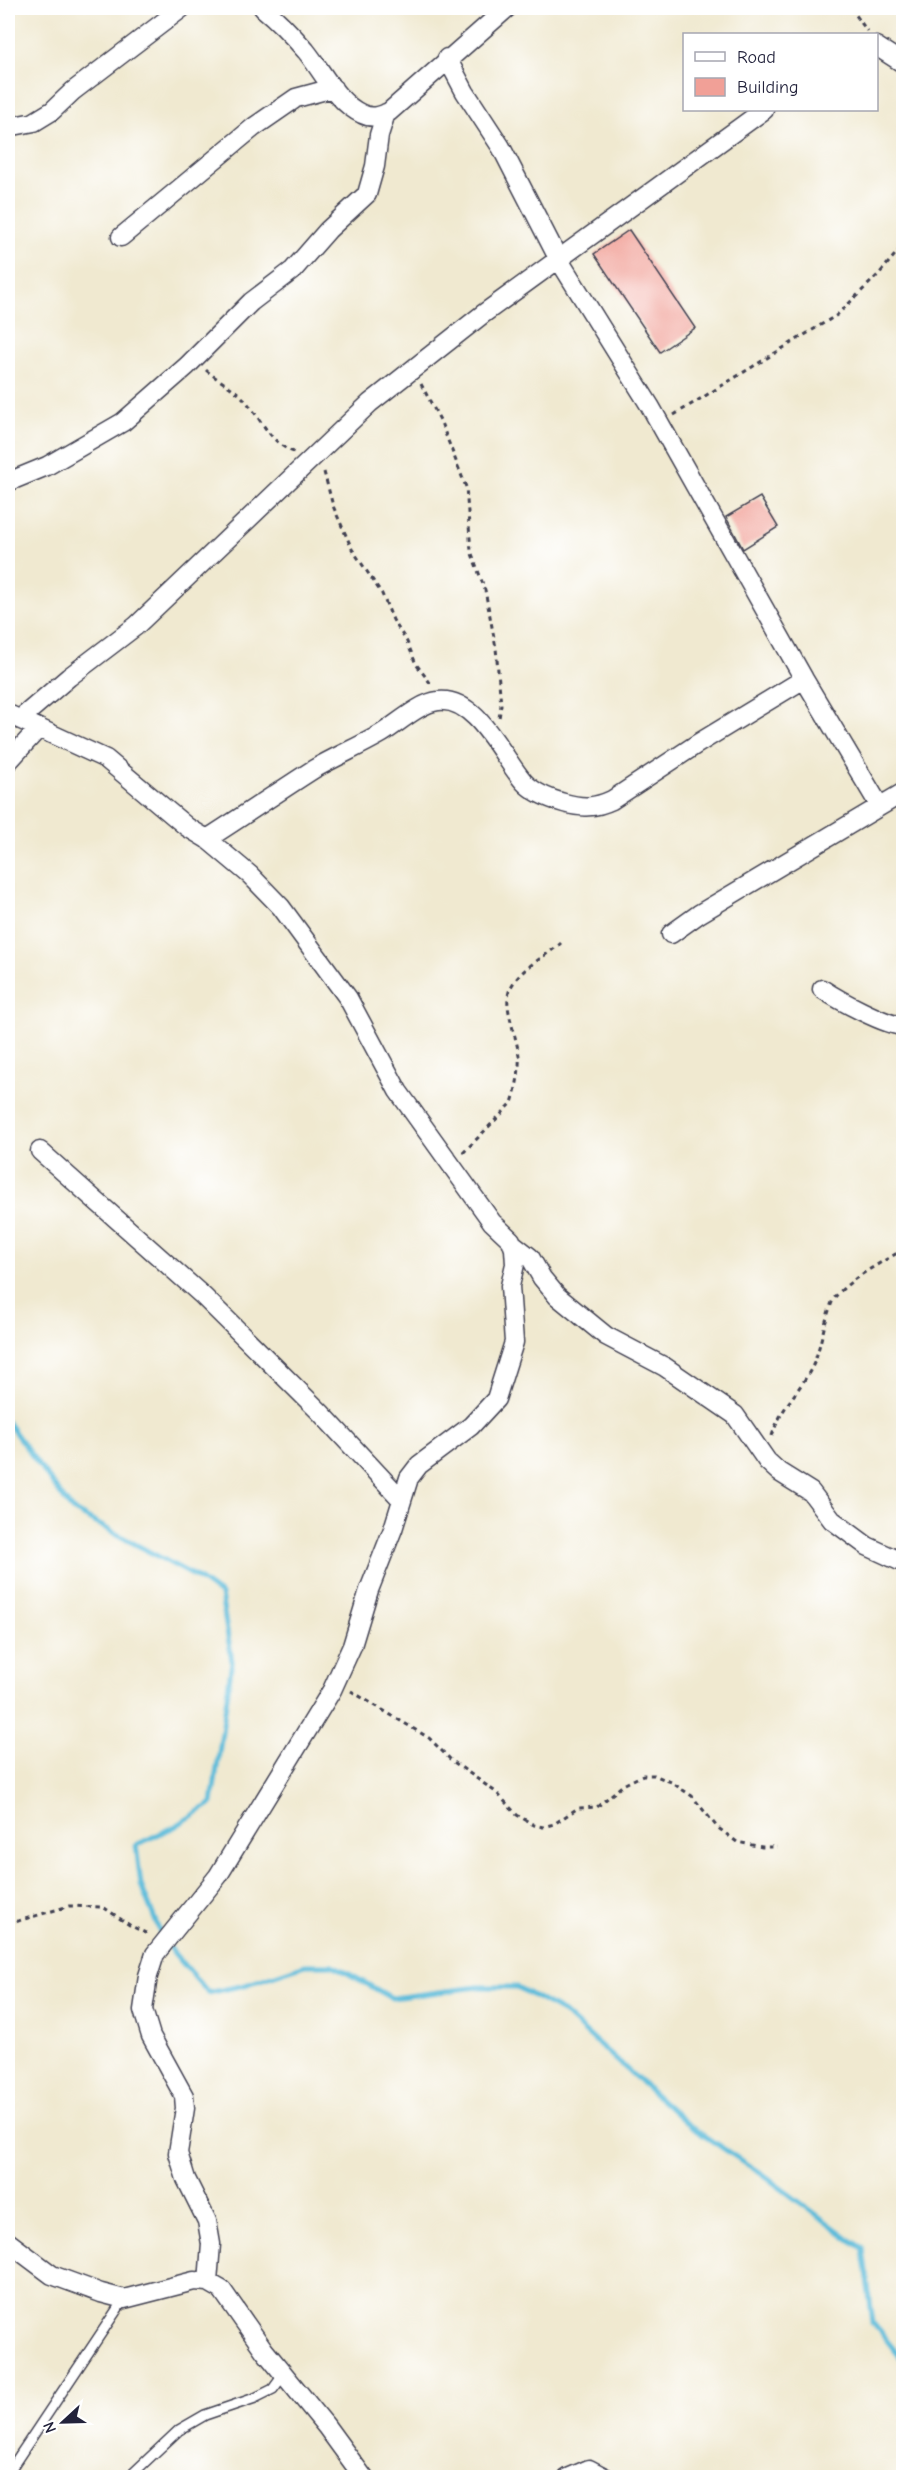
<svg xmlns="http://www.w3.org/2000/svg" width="911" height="2485" font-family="'Comic Neue',sans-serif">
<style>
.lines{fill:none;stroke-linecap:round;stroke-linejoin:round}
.stream{stroke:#5cbcda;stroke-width:5}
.building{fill:#f1a097}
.service-casing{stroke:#414051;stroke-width:12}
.minor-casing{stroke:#414051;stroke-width:21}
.path{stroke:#414051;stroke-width:3;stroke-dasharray:4.5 4.5;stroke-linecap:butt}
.service{stroke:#fff;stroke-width:9}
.minor{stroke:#fff;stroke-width:18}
</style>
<rect width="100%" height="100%" fill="#fff"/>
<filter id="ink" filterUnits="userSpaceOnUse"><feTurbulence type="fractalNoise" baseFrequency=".0167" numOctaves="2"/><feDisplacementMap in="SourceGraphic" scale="12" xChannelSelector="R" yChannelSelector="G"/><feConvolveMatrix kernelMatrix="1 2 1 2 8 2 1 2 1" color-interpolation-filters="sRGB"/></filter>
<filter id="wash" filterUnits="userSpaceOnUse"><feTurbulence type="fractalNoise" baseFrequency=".008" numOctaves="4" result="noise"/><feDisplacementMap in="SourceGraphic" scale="24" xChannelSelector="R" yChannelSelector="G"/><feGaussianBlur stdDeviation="1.35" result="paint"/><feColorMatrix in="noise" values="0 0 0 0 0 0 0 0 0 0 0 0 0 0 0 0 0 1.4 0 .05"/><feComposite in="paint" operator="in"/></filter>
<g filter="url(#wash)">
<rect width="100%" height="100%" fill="#f0e9d0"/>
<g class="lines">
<path class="stream" d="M8 1423 72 1510 196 1577 221 1595 232 1661 212 1803 176 1826 136 1845 141 1885 162 1937
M167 1945 208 1993 245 1985 305 1965H333L392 1998 478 1987H517L564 2013 691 2127 763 2175 863 2249 873 2323 904 2362"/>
</g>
<g id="blocks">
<path class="building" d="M629 230 695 328 660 352 594 254Z
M760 497 778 527 743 549 726 517Z"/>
</g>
</g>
<g filter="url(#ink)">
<use href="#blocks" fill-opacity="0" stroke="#414051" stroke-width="1.5"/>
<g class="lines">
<defs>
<path id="service" d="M8 2473 124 2299
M128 2478 179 2430 205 2415 255 2398 273 2389 284 2374"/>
<path id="minor" d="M263 8C279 21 293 36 306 51 323 72 337 103 362 114 372 119 380 116 389 112L507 8
M876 46 904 64
M447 58 465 92 501 147 559 260 650 406 804 679 879 805
M8 127 34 122 52 111 73 91 182 8
M121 237 254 127 296 98 333 88
M8 482 47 466 123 422 187 366 251 302 293 270 328 230 367 194 375 166 379 135 386 113
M8 714 106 759 187 827 207 839 250 875 281 907 348 998 398 1091 492 1222 511 1240 514 1249 515 1264 510 1286 514 1342 496 1399 471 1426 419 1465 409 1478 393 1529 369 1590 352 1646 332 1690 218 1876 155 1954 148 1976 143 2010 151 2036 184 2096 185 2108 178 2153 186 2179 207 2221 211 2244 208 2282
M20 719 69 677 136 626 370 403 483 314 764 110
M8 762 38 729
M207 839C243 816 278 792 314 769 335 757 358 747 379 735 395 726 419 703 438 701 477 696 503 759 524 782 534 793 550 799 564 803 582 808 595 808 612 800L697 744 804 679
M671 934 699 914 904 792
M822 989C837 999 886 1026 904 1026
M40 1151 203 1296 321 1413 402 1500
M512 1243 530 1257 542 1278 557 1296 606 1336 665 1367 735 1415 767 1461 779 1472 811 1492 832 1520 867 1546 904 1563
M8 2242 52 2275 101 2293 124 2299 194 2281 208 2282 222 2290 264 2350 326 2426 364 2478
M568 2478 589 2469 606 2478"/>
</defs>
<use href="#service" class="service-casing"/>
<use href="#minor" class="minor-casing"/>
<path class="path" d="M851 8 867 31
M206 370C217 380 233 387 243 398 260 416 269 443 294 452
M421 384 440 420 466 487 471 551 485 590 496 648 501 705 499 718
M674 415 837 315 879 274 904 244
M324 472 333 506 352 549 382 594 393 620 407 642 416 664 431 684
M463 1153 512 1103C516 1090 520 1071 519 1057 518 1038 502 1006 510 989 521 967 544 958 561 943
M772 1436C782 1404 801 1391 814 1363 820 1349 828 1305 835 1297 852 1277 881 1263 904 1249
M901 1580 904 1593
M351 1691 429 1738 451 1760 497 1793 517 1815 534 1825 543 1827 554 1824 578 1808 597 1807 623 1785 643 1775H654L671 1782 692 1796 717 1827 737 1842 762 1847H777
M8 1924 69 1906 103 1907 131 1926 148 1934"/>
<use href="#service" class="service"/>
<use href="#minor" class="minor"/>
</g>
</g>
<rect width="911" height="2485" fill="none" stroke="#fff" stroke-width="30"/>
<rect x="683" y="33" width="195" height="78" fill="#ffffff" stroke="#a7a7b1" stroke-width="1.5"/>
<rect x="695" y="52" width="30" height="9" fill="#ffffff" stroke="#a7a7b1" stroke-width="1.5"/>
<text x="737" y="63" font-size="18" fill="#22223b">Road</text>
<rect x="695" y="78" width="30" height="18" fill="#f1a097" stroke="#a7a7b1" stroke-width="1.5"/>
<text x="737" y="93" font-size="18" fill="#22223b">Building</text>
<g transform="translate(63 2422) rotate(248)" stroke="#ffffff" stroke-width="4.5" paint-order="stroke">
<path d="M0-4.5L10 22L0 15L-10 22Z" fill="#22223b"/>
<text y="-9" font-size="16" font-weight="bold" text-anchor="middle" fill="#22223b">N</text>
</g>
</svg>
